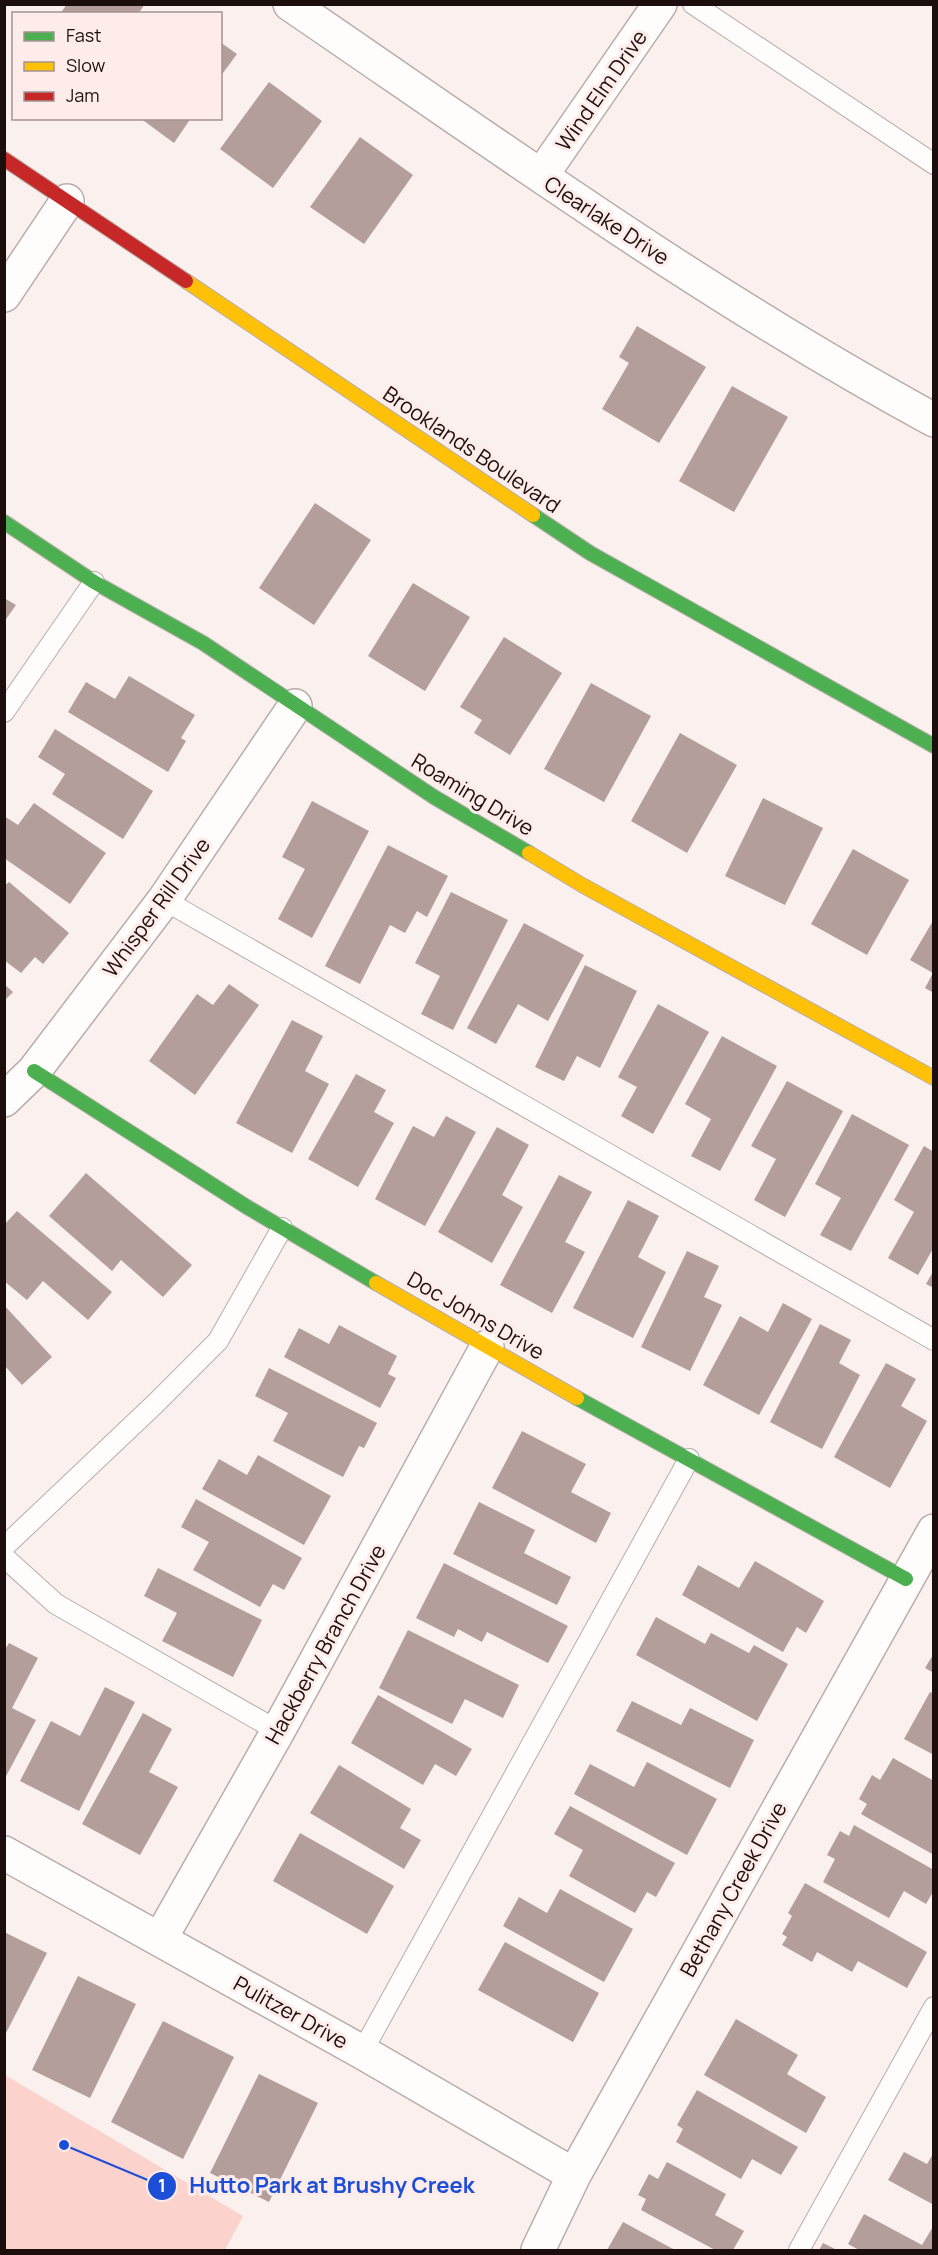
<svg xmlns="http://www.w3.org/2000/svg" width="938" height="2255" font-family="Manrope,sans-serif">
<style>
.green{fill:#fcd2cd}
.building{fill:#b49e9c}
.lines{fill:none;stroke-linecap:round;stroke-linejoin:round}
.lane-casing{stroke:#b9adab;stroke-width:22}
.street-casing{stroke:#b9adab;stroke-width:36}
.fast-casing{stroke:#b9adab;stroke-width:16}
.slow-casing{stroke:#b9adab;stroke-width:16}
.jam-casing{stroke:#b9adab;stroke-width:16}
.lane{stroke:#fefdfc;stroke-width:20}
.street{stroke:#fefdfc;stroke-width:33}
.fast{stroke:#4caf50;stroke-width:14}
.slow{stroke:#ffc107;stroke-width:14}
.jam{stroke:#c62828;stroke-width:14}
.labels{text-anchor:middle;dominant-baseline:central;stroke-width:6;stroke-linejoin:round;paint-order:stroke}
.street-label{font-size:21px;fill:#1c0e0d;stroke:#feecea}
.leader{fill:none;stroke:#1d4ed8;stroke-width:2}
.callout-dot{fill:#1d4ed8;stroke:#feecea;stroke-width:2}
.mark-label{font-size:18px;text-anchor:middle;font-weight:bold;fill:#fff}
.callout-label{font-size:22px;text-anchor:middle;font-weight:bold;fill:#1d4ed8;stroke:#feecea;stroke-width:6;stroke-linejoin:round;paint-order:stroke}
</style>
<rect width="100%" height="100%" fill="#faf0ee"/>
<path class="green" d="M5 2075 243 2216 225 2250H5Z"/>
<path class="building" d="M67 4H145L138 14H60Z
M220 42 237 54 220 77Z
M269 82 322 121 273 188 220 149Z
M140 118H191L174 143Z
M360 137 413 175 364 244 310 207Z
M637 326 706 367 659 443 602 409 629 363 619 357Z
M732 386 788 417 734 512 679 481Z
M315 503 371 540 314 625 259 588Z
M413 583 470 617 425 691 368 656Z
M4 598 16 605 4 622Z
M504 637 562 673 510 755 474 733 482 720 460 707Z
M129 676 195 715 181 738 186 741 168 772 68 712 86 682 115 699Z
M591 683 651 716 604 802 544 769Z
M55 729 153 791 123 839 52 794 65 774 38 757Z
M680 733 737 765 687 853 631 821Z
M763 798 823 828 785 905 725 876Z
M312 801 369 831 312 938 278 919 305 869 282 857Z
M34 803 106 853 70 904 4 858V816L18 825Z
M388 845 448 876 427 917 417 911 405 933 390 925 360 984 325 966Z
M853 849 909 880 867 955 811 924Z
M9 882 69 933 43 964 35 957 21 973 4 960V886Z
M451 892 508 920 453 1030 421 1014 440 976 415 963Z
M934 919V993L925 988 933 973 910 960Z
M524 923 584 955 548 1021 518 1004 496 1044 467 1028Z
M585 965 637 991 600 1068 577 1056 564 1081 535 1067Z
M4 984 13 992 4 1001Z
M229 984 259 1005 195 1095 149 1061 197 994 213 1005Z
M658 1004 709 1032 653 1134 621 1116 637 1087 618 1077Z
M292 1020 323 1036 305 1071 329 1084 292 1153 236 1123Z
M722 1036 777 1066 720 1171 691 1156 711 1119 685 1104Z
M356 1074 386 1090 374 1112 394 1123 358 1187 308 1159Z
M787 1081 843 1111 785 1217 754 1200 776 1159 751 1146Z
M852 1114 909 1145 851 1251 820 1235 841 1198 815 1184Z
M446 1116 476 1132 425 1226 375 1199 413 1126 434 1137Z
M497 1127 529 1145 502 1195 523 1207 492 1263 438 1232Z
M924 1146 934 1152V1247L918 1275 888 1258 914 1212 894 1200Z
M86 1173 192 1265 163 1297 121 1260 112 1271 49 1216Z
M559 1175 592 1192 565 1242 585 1252 552 1313 500 1285Z
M628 1200 659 1216 638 1257 666 1272 633 1338 573 1308Z
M17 1211 112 1292 88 1320 43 1281 27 1300 4 1281V1225Z
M687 1251 719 1266 704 1297 722 1305 690 1371 641 1347Z
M934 1270V1288L926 1284Z
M783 1303 812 1319 759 1415 703 1385 740 1316 768 1332Z
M4 1305 52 1357 22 1385 4 1365Z
M820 1324 851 1340 839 1363 860 1375 822 1449 770 1422Z
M339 1325 397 1356 388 1374 396 1378 380 1408 284 1357 299 1328 329 1344Z
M886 1363 916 1379 901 1406 927 1421 890 1488 834 1457Z
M269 1368 377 1423 364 1448 359 1446 343 1477 273 1441 288 1413 255 1396Z
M522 1431 586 1464 571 1492 611 1513 596 1543 492 1488Z
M258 1455 331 1496 304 1545 202 1489 219 1459 247 1475Z
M196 1499 302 1558 284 1590 273 1584 260 1607 193 1570 209 1542 181 1527Z
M479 1502 535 1530 524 1553 571 1577 557 1605 453 1554Z
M755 1561 824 1601 806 1633 797 1627 783 1652 682 1595 698 1565 739 1588Z
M444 1563 568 1626 548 1663 487 1632 482 1642 458 1629 454 1637 416 1618Z
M158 1568 262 1620 233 1677 162 1641 177 1613 144 1596Z
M656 1617 705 1644 711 1633 749 1653 754 1645 788 1664 757 1721 636 1655Z
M408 1630 519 1685 503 1718 465 1699 452 1724 379 1688Z
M9 1643 38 1658 12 1708 36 1720 4 1780V1651Z
M934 1653V1673L925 1668Z
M105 1687 135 1702 79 1811 20 1781 51 1721 80 1736Z
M930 1692 934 1694V1755L904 1739Z
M378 1695 472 1749 456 1776 435 1764 423 1785 351 1743Z
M632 1701 681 1725 690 1708 754 1740 730 1788 616 1731Z
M143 1713 172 1729 149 1772 178 1787 140 1855 82 1824Z
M893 1758 934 1781V1855L861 1814 867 1804 859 1799 872 1775 880 1780Z
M647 1762 717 1799 687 1855 574 1794 590 1764 634 1787Z
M339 1765 411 1809 400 1828 421 1840 404 1869 310 1813Z
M570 1806 675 1863 656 1897 647 1892 635 1913 569 1876 583 1850 554 1834Z
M854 1825 934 1870V1890L926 1904 904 1891 889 1918 823 1882 835 1859 827 1855 840 1831 849 1836Z
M300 1833 394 1886 367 1934 273 1881Z
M805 1883 927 1952 907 1988 858 1961 852 1972 817 1952 812 1962 782 1945 787 1937 782 1934 792 1916 788 1913Z
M560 1889 633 1929 604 1982 503 1926 519 1897 547 1913Z
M4 1932 47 1953 4 2037Z
M505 1942 599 1993 573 2042 478 1990Z
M78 1976 136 2004 90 2098 32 2070Z
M736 2019 798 2055 787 2074 826 2097 806 2133 704 2075Z
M163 2021 234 2057 183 2159 111 2122Z
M259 2074 318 2103 269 2202 210 2173Z
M697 2090 798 2147 781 2175 752 2159 741 2179 676 2142 683 2129 677 2125Z
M904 2152 927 2164 934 2152V2205L888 2180Z
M667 2162 726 2194 715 2215 744 2231 733 2250H715L641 2210 646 2199 638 2195 649 2174 658 2179Z
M864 2214 922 2245 934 2225V2250H859L848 2244Z
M623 2222 675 2250H607Z
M823 2243 837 2250H819Z"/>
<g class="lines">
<defs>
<path id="lane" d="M693 4 934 164
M4 712 94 582
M164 900 934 1340
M4 1547 156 1403 218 1341 282 1228
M4 1557 56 1604 278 1731
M362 2052 689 1459
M799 2250 934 2007"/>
<path id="street" d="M290 4C501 148 709 298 934 420
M541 176 660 4
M4 295 67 201
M4 1100 34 1071 164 900 295 706
M4 1853 362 2052 574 2175
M160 1939 278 1731 487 1347
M538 2250 574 2175 934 1531"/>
<path id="fast" d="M533 515 590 553 934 746
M4 522 94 582 203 643 434 797 529 853
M34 1071 247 1207 376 1283
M577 1398 906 1579"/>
<path id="slow" d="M186 281 533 515
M529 853 582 885 934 1078
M376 1283 577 1398"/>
<path id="jam" d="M4 159 186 281"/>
</defs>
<use href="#lane" class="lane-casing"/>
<use href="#street" class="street-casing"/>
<use href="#fast" class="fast-casing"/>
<use href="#slow" class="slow-casing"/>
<use href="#jam" class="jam-casing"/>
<use href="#lane" class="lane"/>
<use href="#street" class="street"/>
<use href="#fast" class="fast"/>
<use href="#slow" class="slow"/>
<use href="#jam" class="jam"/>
</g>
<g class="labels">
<g class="street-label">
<text transform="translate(601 90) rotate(-55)">Wind Elm Drive</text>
<text transform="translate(607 220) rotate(33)">Clearlake Drive</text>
<text transform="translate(472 449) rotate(34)">Brooklands Boulevard</text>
<text transform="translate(473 794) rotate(31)">Roaming Drive</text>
<text transform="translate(156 907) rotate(-54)">Whisper Rill Drive</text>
<text transform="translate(476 1315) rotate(30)">Doc Johns Drive</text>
<text transform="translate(325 1644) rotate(-61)">Hackberry Branch Drive</text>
<text transform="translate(733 1889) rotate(-61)">Bethany Creek Drive</text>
<text transform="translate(291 2012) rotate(29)">Pulitzer Drive</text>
</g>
</g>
<path class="leader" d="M64 2145L162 2186"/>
<g class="callout-dot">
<circle cx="64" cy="2145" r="6"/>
<circle cx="162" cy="2186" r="15"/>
</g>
<g class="mark-label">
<text x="162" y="2192">1</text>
</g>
<g class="callout-label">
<text x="332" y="2193">Hutto Park at Brushy Creek</text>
</g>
<rect width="938" height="2255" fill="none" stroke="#1c0e0d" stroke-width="12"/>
<rect x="12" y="12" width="210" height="108" fill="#feecea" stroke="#a49392" stroke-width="1.5"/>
<rect x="24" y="32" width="30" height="9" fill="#4caf50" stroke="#a49392" stroke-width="1.5"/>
<text x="66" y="42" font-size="18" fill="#1c0e0d">Fast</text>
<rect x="24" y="62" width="30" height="9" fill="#ffc107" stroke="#a49392" stroke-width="1.5"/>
<text x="66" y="72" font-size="18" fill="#1c0e0d">Slow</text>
<rect x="24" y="92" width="30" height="9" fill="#c62828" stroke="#a49392" stroke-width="1.5"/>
<text x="66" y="102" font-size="18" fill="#1c0e0d">Jam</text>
</svg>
